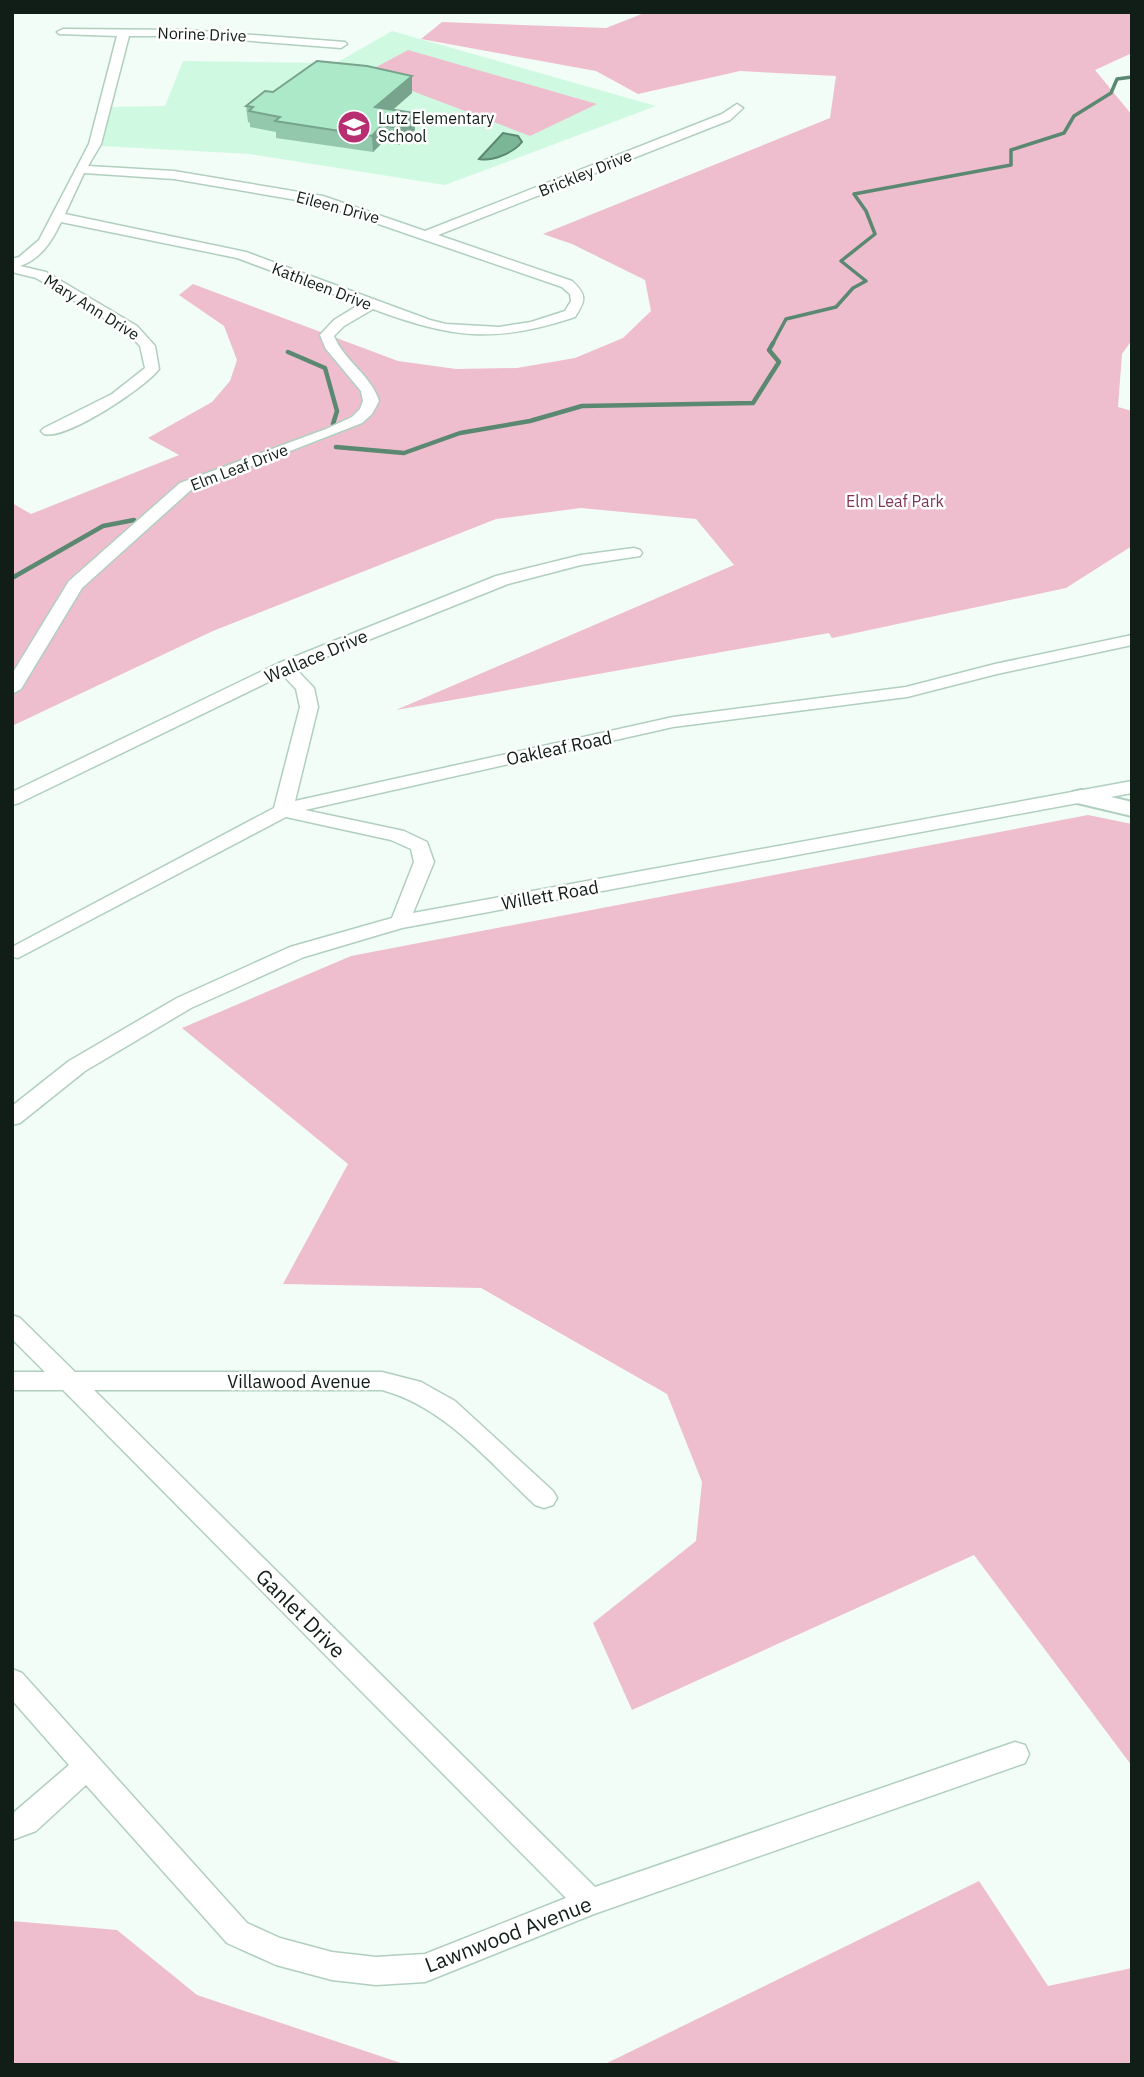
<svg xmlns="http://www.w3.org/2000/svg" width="1144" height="2077" font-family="'IBM Plex Sans',sans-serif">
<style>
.built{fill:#d0f9e2}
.green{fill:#efbece}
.water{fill:#7bb697;stroke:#5b8871;stroke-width:2}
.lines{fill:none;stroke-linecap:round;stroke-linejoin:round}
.stream-far1{stroke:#5b8871;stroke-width:3.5}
.stream{stroke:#5b8871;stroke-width:4.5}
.minor-casing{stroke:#b0cfbe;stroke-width:3}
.tertiary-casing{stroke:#b0cfbe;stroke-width:4}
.minor{fill:#fff;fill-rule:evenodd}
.tertiary{fill:#fff;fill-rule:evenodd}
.wall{fill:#94c8ac}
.shaded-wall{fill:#78a38c}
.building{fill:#ace9c8;stroke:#78a38c;stroke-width:2}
.labels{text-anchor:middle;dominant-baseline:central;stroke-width:5;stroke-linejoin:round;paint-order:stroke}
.far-street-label{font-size:16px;fill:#111d17;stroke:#fff}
.far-poi-label{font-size:16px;fill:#111d17;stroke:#fff;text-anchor:start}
.far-park-label{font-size:16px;fill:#7e3654;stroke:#fff}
.street-label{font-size:18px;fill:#111d17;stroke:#fff}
.near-street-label{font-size:21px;fill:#111d17;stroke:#fff}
</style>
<rect width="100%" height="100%" fill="#f1fdf6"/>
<path class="built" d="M392 31 656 106 445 185 250 154 102 146 112 107 165 106 183 61 336 63Z"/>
<path class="green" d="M647 12H1132V53L1095 70 1132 115V340L1122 354 1118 407 1132 411V546L1066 588 832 638 829 633 396 710 734 565 696 519 581 508 496 519 213 631 12 726V503L31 514 179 455 148 438 212 402 230 381 237 360 224 326 179 295 193 284 398 361 456 369 517 368 575 358 623 338 651 311 645 280 572 244 543 234 830 118 836 76 740 71 638 94 596 71 421 39 442 22 606 28Z
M408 50 597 104 530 136 365 73Z
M1088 815 1132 824V1766L974 1555 632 1710 593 1623 696 1541 702 1482 667 1394 481 1288 283 1284 348 1164 182 1028 351 956Z
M979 1881 1048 1986 1132 1968V2065H603Z
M12 1921 117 1930 197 1995 407 2065H12Z"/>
<path class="water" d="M503 133 518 136 522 142C514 152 493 162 479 159Z"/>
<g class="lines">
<path class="stream-far1" d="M772 345 786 319 836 307 853 288 866 281 841 261 875 234 866 211 854 194 1011 165V150L1064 133 1074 116 1111 93 1117 79 1132 77"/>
<path class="stream" d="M288 352 325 368 337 411 333 424
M336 447 404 453 460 433 530 421 582 406 753 403 779 362 769 350 773 343
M12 578 103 526 134 520"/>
<defs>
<path id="minor" d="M63 29 188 30 345 42 347 44 341 48 188 36H129L101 144 88 166 174 171 323 196 425 231 722 114 737 104 743 108 730 120 438 235 572 281C587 295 586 300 575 317 494 344 451 338 373 309L344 326 334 336C344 361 371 375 379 401L372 414 362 423 192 489 82 588 21 689 12 694V674L69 581 180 483 326 429 352 417 360 409 363 401 361 391 326 349 320 335 334 320 360 304 237 258 61 222C52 241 41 259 20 266L46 272 137 326 155 346 159 369C145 388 66 440 44 434L41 431 44 428 112 394 145 368 140 346 127 332 36 278 12 272V259L19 257 39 240 89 144 117 36 59 34 57 32ZM84 173 174 179 320 204 562 287 570 294 571 301 565 311 531 322 499 327 446 324 430 320 246 252 65 214Z
M634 548 640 550 642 553 640 556 581 565 508 584 296 669 314 688 318 707 295 801 673 717 906 687 995 664 1132 635V645L997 674 907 697 673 727 305 810 404 831 427 842 434 862 413 913 1132 781V793L402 928 304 957 191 1008 85 1071 20 1123 12 1125V1106L69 1061 177 998 290 947 392 918 414 862 411 849 391 840 286 817 18 958 12 957V947L274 808 300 707 296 689 283 675 19 803 12 805V792L279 663 496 576 581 555Z
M12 1315 20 1318 75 1372H382L421 1382 455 1401 553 1491 557 1498 553 1505 544 1508 535 1505C489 1462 445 1407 382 1390H94L595 1887 1015 1742 1025 1745 1029 1754 1025 1763 594 1914 425 1982 376 1985 332 1980 276 1965 227 1943 86 1785 36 1831 12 1840V1814L69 1765 12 1700V1669L22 1673 247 1923 280 1938 332 1952 376 1957 425 1954 566 1898 63 1390H12V1372H45L12 1339Z"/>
<path id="tertiary" d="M1081 790 1132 802V816L1073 802 1070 797 1073 792Z"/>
</defs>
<use href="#minor" class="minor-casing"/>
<use href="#tertiary" class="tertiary-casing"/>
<use href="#minor" class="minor"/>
<use href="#tertiary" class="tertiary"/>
</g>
<path class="wall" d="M273 92 412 93 393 110 415 130 399 145 383 142 373 152 276 138V132L250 127V123L248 122 246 106Z"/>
<path class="shaded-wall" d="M412 76V93L376 124 375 107Z
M414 113 415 130 399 145 398 128Z
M382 125 383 142 373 152 372 136Z"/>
<path class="building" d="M317 61 367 66 412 76 375 107 414 113 398 128 382 125 372 136 275 121 280 117 249 111 253 107 246 106 265 91 273 92Z"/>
<defs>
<symbol id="school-disc" viewBox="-11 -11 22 22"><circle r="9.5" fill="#b72f70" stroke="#fff"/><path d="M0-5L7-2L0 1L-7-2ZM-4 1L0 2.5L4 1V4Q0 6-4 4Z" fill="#fff"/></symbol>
</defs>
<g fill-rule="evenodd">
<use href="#school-disc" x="335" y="108" width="38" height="38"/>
</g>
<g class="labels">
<g class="far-street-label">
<text transform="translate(202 34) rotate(2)">Norine Drive</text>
<text transform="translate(585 173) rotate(-22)">Brickley Drive</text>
<text transform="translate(338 207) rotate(15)">Eileen Drive</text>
<text transform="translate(322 286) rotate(21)">Kathleen Drive</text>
<text transform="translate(92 307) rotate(32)">Mary Ann Drive</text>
<text transform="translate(239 467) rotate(-21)">Elm Leaf Drive</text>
</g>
<g class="far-poi-label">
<text x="378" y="118">Lutz Elementary<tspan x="378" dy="18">School</tspan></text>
</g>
<g class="far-park-label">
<text x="895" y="501">Elm Leaf Park</text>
</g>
<g class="street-label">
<text transform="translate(316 656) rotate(-23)">Wallace Drive</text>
<text transform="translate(559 748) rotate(-12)">Oakleaf Road</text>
<text transform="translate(550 895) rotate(-10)">Willett Road</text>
<text x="299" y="1381">Villawood Avenue</text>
</g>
<g class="near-street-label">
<text transform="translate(301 1613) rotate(45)">Ganlet Drive</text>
<text transform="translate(508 1934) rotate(-21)">Lawnwood Avenue</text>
</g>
</g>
<rect width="1144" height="2077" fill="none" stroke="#111d17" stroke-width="28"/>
</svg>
